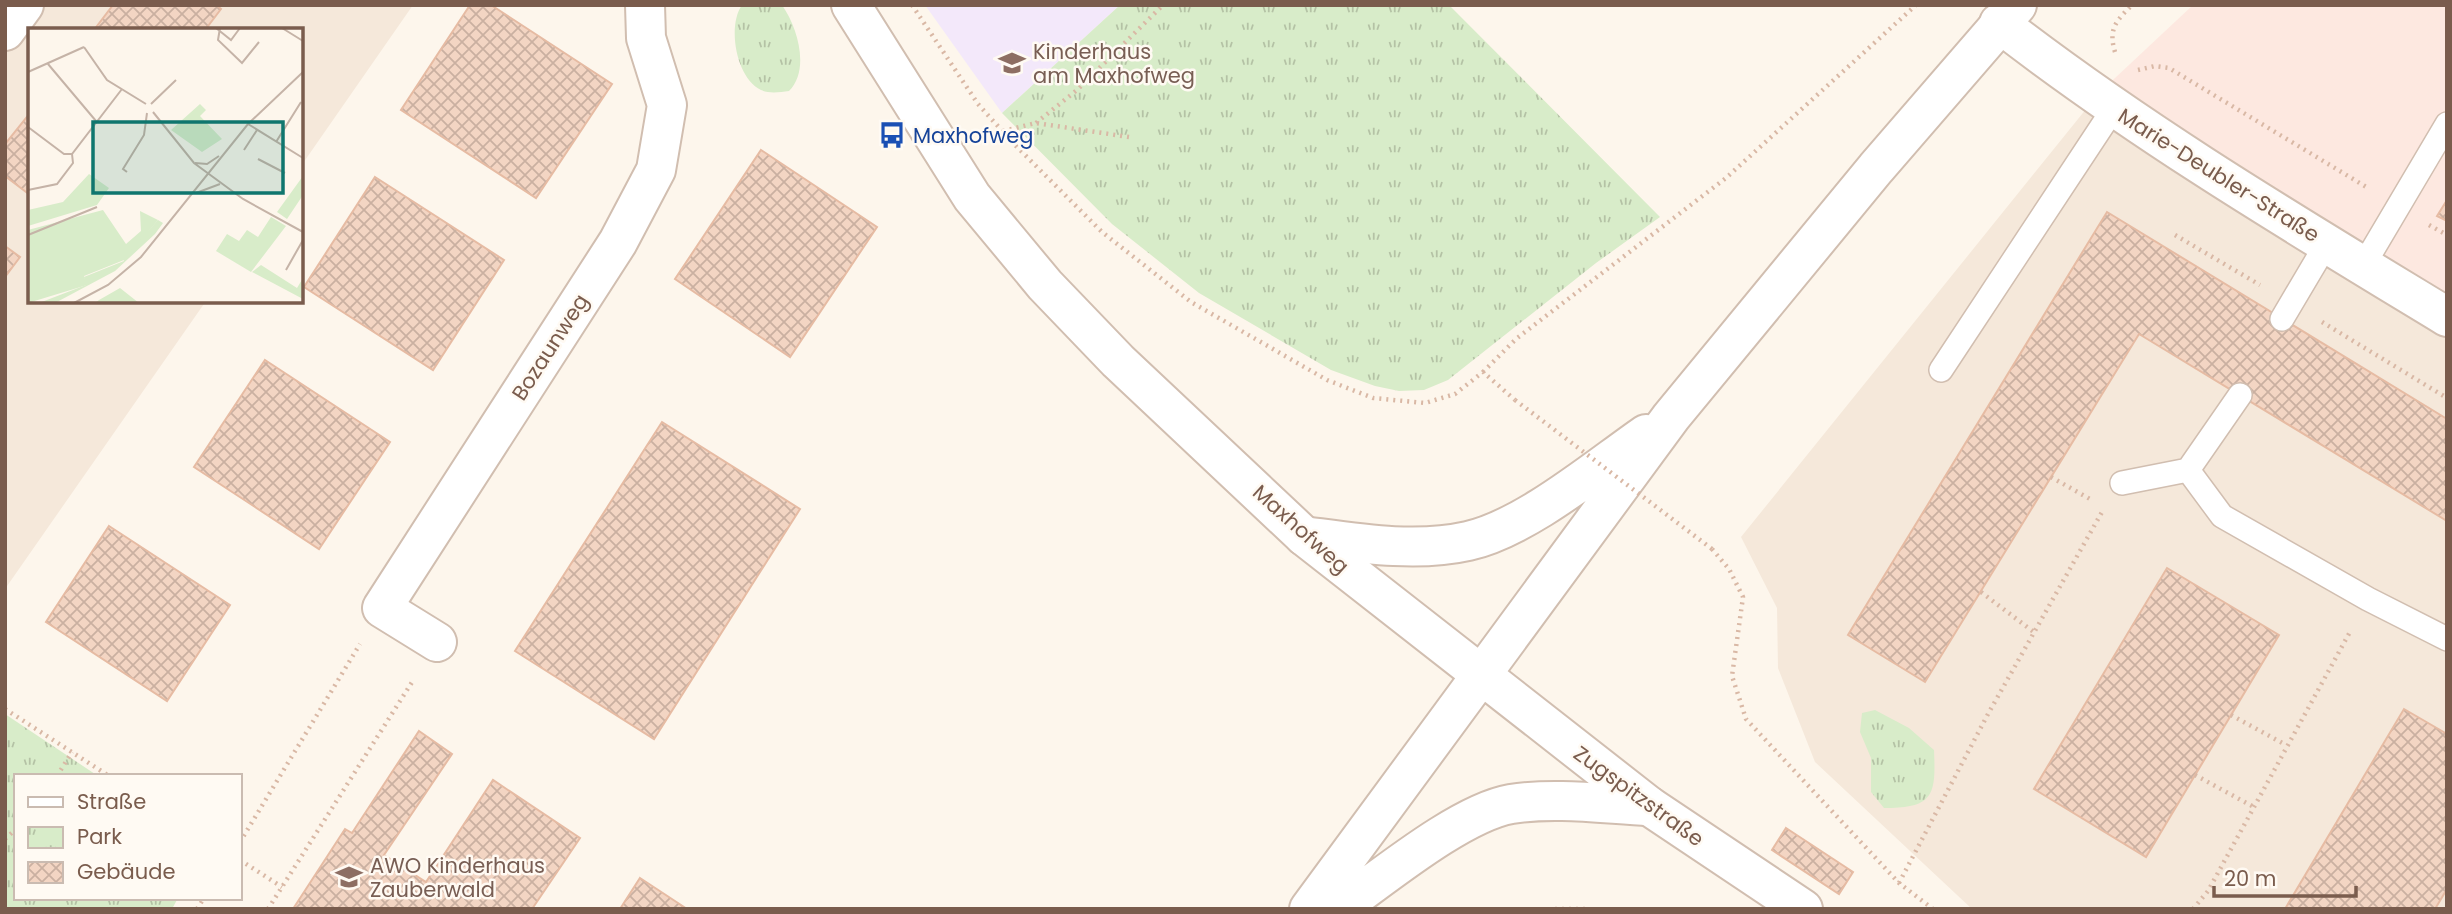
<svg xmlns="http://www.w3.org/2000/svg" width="2452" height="914" font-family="Poppins,sans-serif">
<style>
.residential{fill:#f5e8da}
.commercial{fill:#fde8e0}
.education{fill:#f3e8fa}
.park{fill:url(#park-tufts)}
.building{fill:url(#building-cross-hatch);stroke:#e6bba3;stroke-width:2}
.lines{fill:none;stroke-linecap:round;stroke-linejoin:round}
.service-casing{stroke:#d1beb0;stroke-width:26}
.minor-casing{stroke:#d1beb0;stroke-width:42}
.tertiary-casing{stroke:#d1beb0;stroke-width:42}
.path{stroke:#d9b8a5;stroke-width:4.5;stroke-dasharray:2 5;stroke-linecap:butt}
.service{stroke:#fff;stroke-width:23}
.minor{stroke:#fff;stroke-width:38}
.tertiary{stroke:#fff;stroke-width:38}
.path-bridge{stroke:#d9b8a5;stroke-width:4.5;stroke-dasharray:2 5;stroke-linecap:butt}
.labels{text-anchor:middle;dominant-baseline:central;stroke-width:5;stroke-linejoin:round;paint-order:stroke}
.education-label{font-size:21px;fill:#785e54;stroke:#fffaf3;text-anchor:start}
.transit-label{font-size:21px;fill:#164399;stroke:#fffaf3;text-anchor:start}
.street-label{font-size:21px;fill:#7a5c4d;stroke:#fffaf3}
.inset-road{fill:none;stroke:#c5b3a7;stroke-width:2}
.view{fill:#0f766e;fill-opacity:0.15;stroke:#0f766e;stroke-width:3.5}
.inset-edge{fill:none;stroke:#7a5c4d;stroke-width:3.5}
</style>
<defs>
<pattern id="park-tufts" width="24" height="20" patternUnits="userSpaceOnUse" patternTransform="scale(1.75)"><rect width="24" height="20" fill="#d8ecc9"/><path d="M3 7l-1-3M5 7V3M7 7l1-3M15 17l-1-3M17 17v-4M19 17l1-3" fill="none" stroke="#b4c2a5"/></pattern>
<pattern id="building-cross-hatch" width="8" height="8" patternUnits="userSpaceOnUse" patternTransform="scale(1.75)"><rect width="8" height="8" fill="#f3d5c3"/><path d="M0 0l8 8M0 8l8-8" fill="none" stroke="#cab0a1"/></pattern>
</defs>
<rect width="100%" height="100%" fill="#fdf6ec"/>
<path class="residential" d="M5 5H413L301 166V30H30V301H206L5 589Z
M2099 93 2447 305V909H1972L1815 762 1778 668 1777 608 1741 537Z"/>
<path class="commercial" d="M2193 5H2447V305L2099 93Z"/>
<path class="education" d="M925 5H1120L1002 113Z"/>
<path class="park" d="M742 5H782C798 28 810 70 789 91 780 92 770 94 761 90 736 78 727 26 742 5Z
M1120 5H1449L1660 217 1596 263 1448 380 1424 390 1399 391 1375 386 1331 370 1199 293 1112 224 1002 113Z
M1875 710 1909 728 1934 750C1936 795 1934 808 1884 808L1871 792V758L1860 732 1862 713Z
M5 714 98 776H16V898H178L172 909H5Z"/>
<path class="building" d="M113 5H216L221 9 205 30H94Z
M470 5H491L612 84 536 198 401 110Z
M30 113V195L5 176V144Z
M761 150 877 227 790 357 675 279Z
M375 177 504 260 433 370 304 287Z
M2447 200V221L2437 216Z
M2107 212 2447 419V521L2139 334 1925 682 1848 635Z
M5 246 20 257 5 277Z
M265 360 390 442 319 549 194 467Z
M662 422 800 509 654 739 515 651Z
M109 526 230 605 167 701 46 622Z
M2167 568 2279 635 2146 857 2034 789Z
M2404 709 2447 734V889L2435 909H2285Z
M419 731 452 754 384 855 426 882 493 780 580 838 532 909H293L345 829 352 833Z
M1786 828 1853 872 1839 894 1772 850Z
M640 878 687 909H620Z"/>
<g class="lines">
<defs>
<path id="service" d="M2363 266 2447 124
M2282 319 2327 243
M1941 370 2114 108
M2188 470 2240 395
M2122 483 2188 470 2222 516 2368 599 2447 639"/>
<path id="minor" d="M851 5 972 197 1045 285 1118 361 1304 536 1649 806 1803 909
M1999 23C2141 133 2294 224 2447 317
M5 31 24 5
M437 642 382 608 618 242 656 170 667 105 646 38 645 5"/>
<path id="tertiary" d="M1304 536C1357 543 1415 553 1468 541 1526 528 1597 468 1646 434
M1309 909 1671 417 1876 168 2017 5
M1338 909C1382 878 1460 813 1511 804 1556 797 1604 804 1649 806"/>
</defs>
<use href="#service" class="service-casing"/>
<use href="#minor" class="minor-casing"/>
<use href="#tertiary" class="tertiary-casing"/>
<path class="path" d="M912 5 978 104 1013 143 1102 232 1191 302 1327 380 1373 398 1425 403 1455 394 1483 372 1515 400
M2115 52C2108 29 2116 21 2132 5
M2138 70 2155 66 2169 68 2368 188
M1036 123 1077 90 1163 5
M1003 131 1036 123 1129 137
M2429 225 2447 235
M2175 235 2260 285
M2322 322 2447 398
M1483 372 1516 339 1726 178 1916 5
M2051 477 2090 499
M1712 549 1729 569 1743 597 1732 676 1746 719 1899 883 1933 909
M1981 592 2035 633
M5 709 109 776
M2231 715 2286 745
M2195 775 2252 806
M57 776 72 752
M5 839 16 829
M240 842 360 644
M240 860 282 887
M1899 883 1988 714 2102 512
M197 909 204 898
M268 909 414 679
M1555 909H1589
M2193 909 2208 891 2351 630"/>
<use href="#service" class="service"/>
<use href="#minor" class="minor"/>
<use href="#tertiary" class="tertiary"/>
<path class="path-bridge" d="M1515 400 1712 549"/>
</g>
<defs>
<symbol id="school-bare" viewBox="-9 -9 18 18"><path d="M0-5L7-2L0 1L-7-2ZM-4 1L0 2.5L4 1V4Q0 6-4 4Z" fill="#8d6e63" stroke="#fffaf3" stroke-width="2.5" paint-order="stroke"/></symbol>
<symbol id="bus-bare" viewBox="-9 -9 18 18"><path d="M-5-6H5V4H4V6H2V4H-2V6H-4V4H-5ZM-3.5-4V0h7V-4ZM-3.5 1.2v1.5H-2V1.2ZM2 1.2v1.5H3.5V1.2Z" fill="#1a4fb4" stroke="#fffaf3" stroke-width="2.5" paint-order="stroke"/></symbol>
</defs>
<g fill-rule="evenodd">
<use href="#school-bare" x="993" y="44" width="38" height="38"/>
<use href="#bus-bare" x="873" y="116" width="38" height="38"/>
<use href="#school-bare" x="330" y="858" width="38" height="38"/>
</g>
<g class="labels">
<g class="education-label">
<text x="1033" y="51">Kinderhaus<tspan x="1033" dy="24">am Maxhofweg</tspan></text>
<text x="370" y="865">AWO Kinderhaus<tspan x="370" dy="24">Zauberwald</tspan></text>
</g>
<g class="transit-label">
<text x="913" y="135">Maxhofweg</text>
</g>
<g class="street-label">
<text transform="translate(2219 175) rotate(32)">Marie-Deubler-Straße</text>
<text transform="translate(550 347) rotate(-57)">Bozaunweg</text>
<text transform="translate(1301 529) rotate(42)">Maxhofweg</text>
<text transform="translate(1639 796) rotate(36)">Zugspitzstraße</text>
</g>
</g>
<g transform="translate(28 28)">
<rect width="275" height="275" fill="#fdf6ec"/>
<path d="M75 182 98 216 113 203 112 183 130 192 96 232 56 248 59 257 0 275V202ZM233 237 269 260 275 250V271L224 244Z" fill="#d8ecc9"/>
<path d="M130 192 135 195 127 206 87 243 27 275H11L58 257 56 249 96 233 91 220 103 222Z" fill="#d8ecc9"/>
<path d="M172 76 178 82 172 88 194 111 174 124 143 102ZM61 146 81 160 69 177 0 198V182L35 174ZM275 148V167L259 191 249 184ZM243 189 258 198 223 244 188 223 199 206 211 213 219 202 230 209ZM92 260 111 275H67L71 272Z" fill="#d8ecc9"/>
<path class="inset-road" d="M188 0 203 12 212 0M192 0 190 12 214 35 231 14M254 0 275 13M56 19 79 52 118 76M20 36 68 93M0 44 56 19M123 76 148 52M125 84 166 135 215 171 275 204M220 96 275 130M0 99 36 126H44L94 61M248 114 273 74M216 122 229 102M230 131 257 145M167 135 179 136 191 128M99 144 95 141 116 107 119 85M0 162 29 156 45 135 44 126M168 165 192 156M0 207 69 179M258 242 275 212M46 275 80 257 113 229 220 96 275 44"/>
<path class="view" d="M65 94H255V165H65Z"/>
<rect width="275" height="275" class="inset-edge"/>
</g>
<rect width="2452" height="914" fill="none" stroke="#7a5c4d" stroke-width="14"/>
<rect x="14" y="774" width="228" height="126" fill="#fffaf3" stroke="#cabbb1" stroke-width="2"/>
<rect x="28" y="797" width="35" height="10" fill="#ffffff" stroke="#cabbb1" stroke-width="2"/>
<text x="77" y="809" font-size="21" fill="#7a5c4d">Straße</text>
<rect x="28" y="827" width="35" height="21" fill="url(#park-tufts)" stroke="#cabbb1" stroke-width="2"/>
<text x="77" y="844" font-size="21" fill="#7a5c4d">Park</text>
<rect x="28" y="862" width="35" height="21" fill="url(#building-cross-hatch)" stroke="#cabbb1" stroke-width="2"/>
<text x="77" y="879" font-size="21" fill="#7a5c4d">Gebäude</text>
<path d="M2214 886v10h142v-10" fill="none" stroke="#7a5c4d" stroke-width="3.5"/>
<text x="2224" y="886" font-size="21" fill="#7a5c4d" stroke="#fffaf3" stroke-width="5" paint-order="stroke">20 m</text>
</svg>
